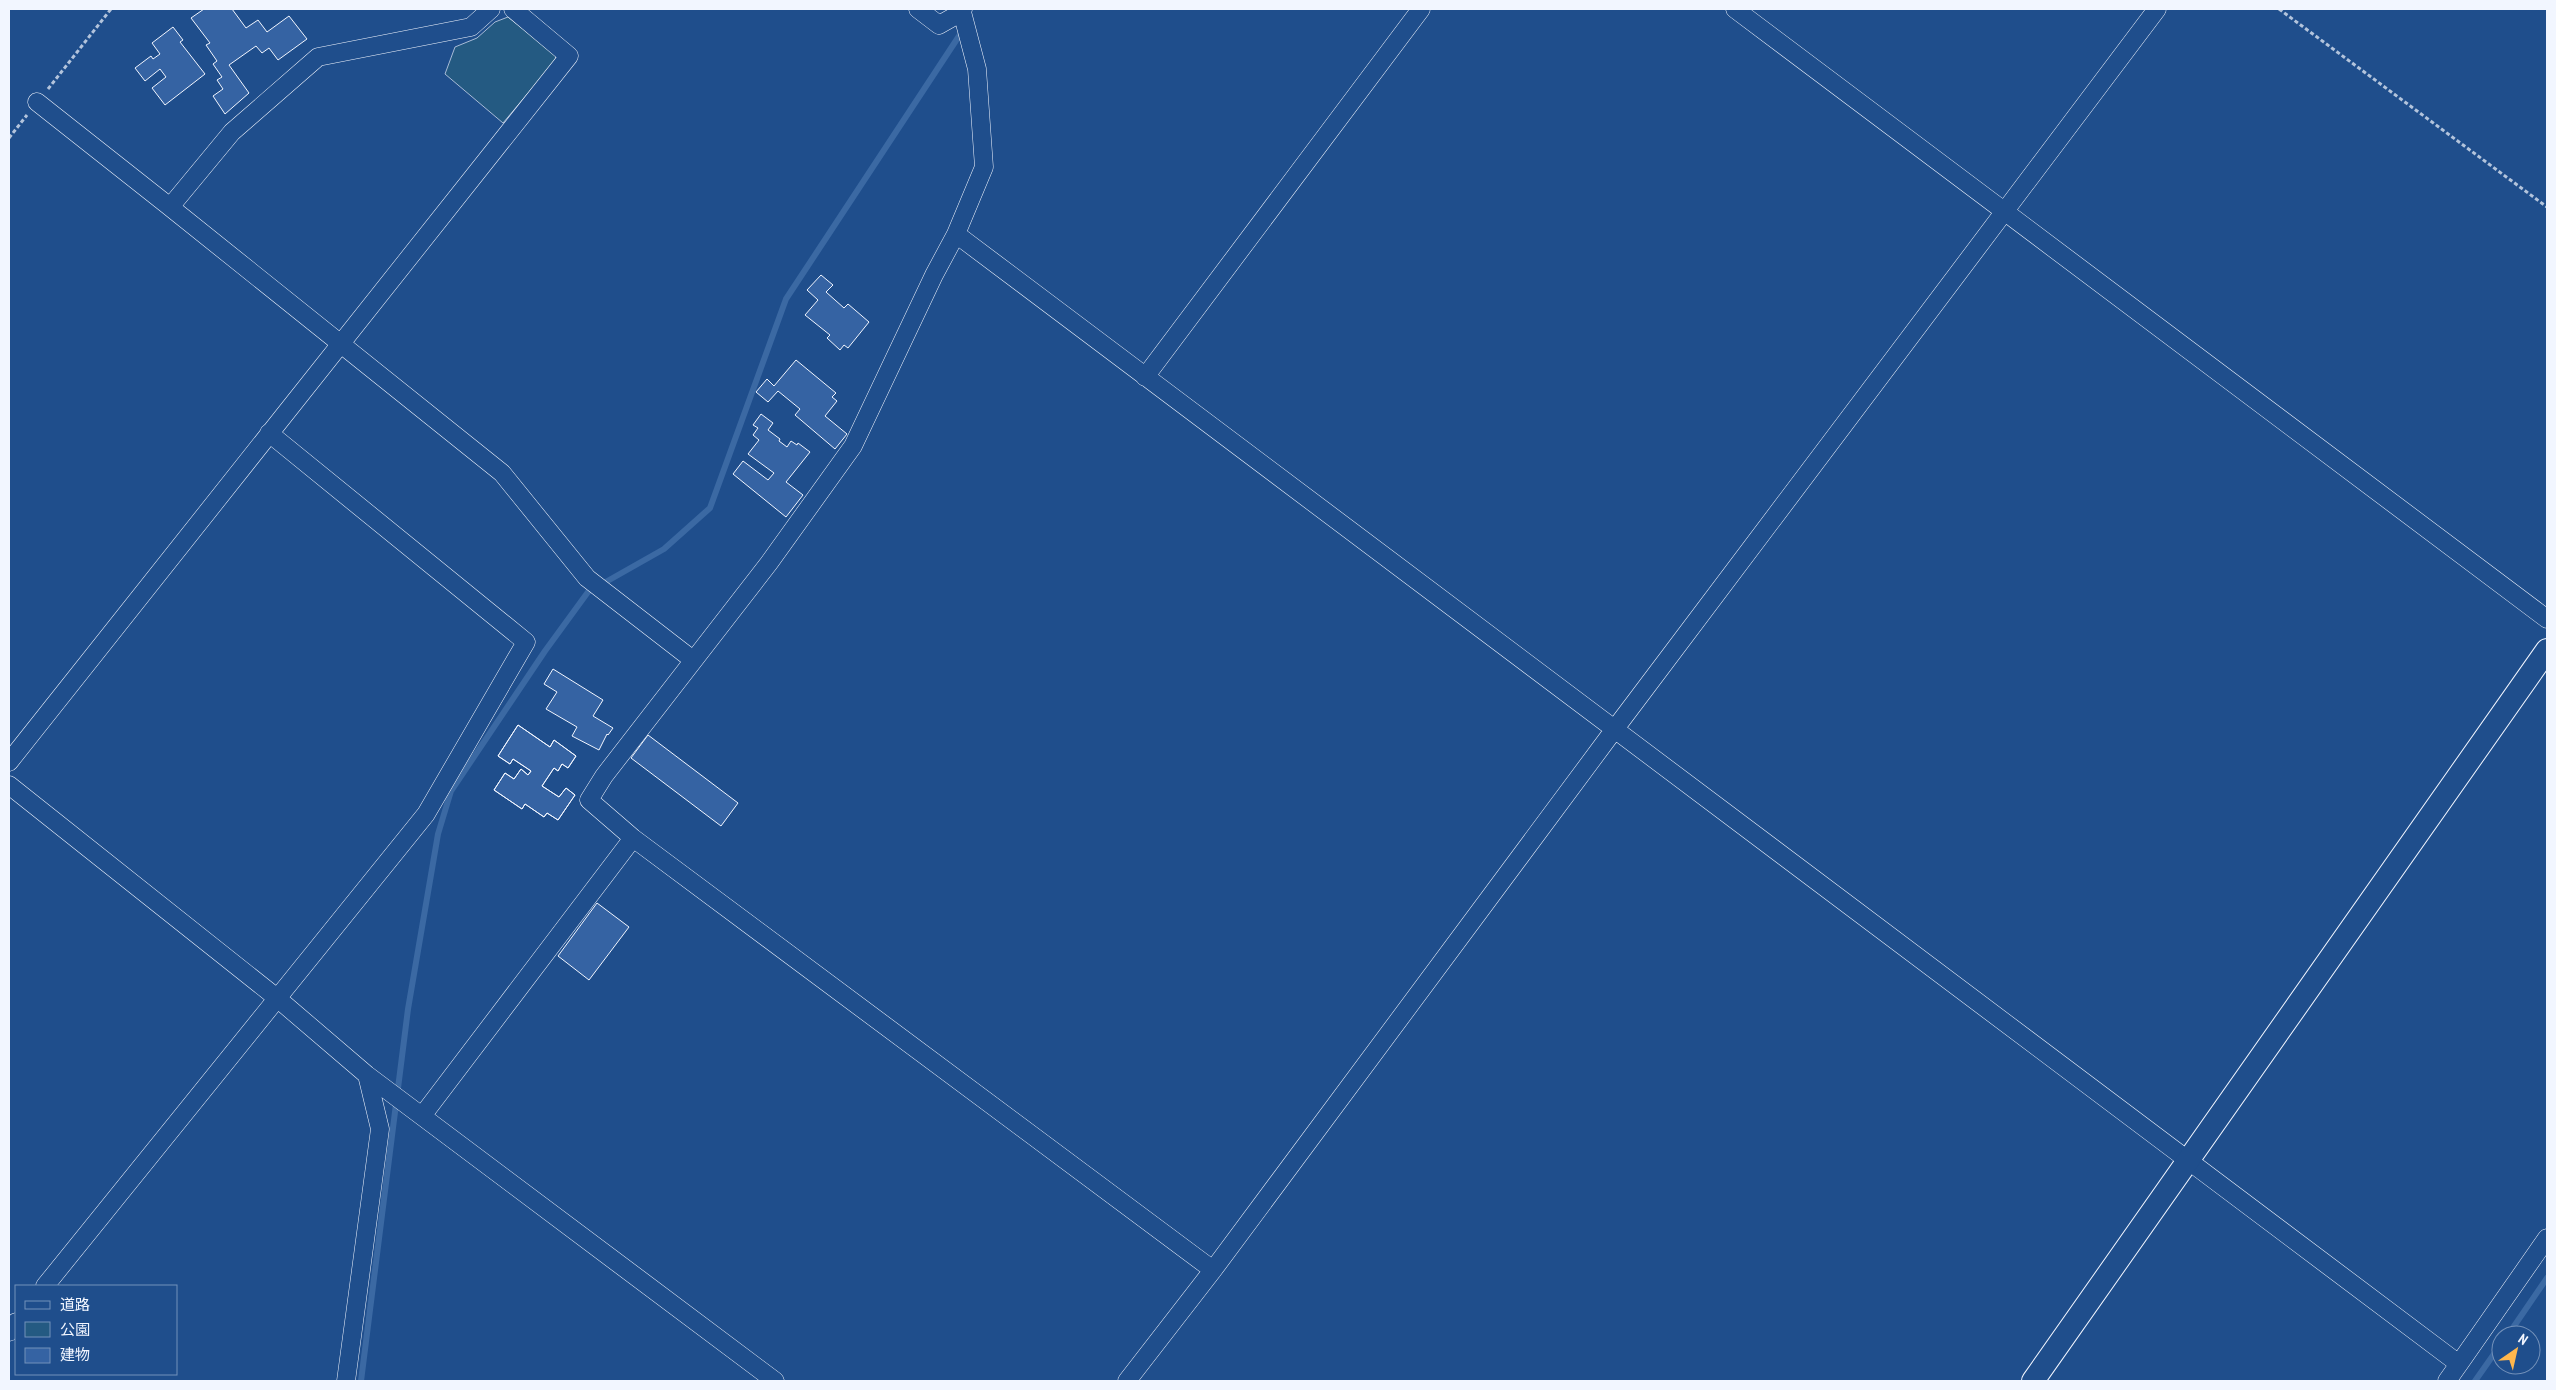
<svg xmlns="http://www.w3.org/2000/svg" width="2556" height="1390" font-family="'PT Sans Narrow','Noto Sans JP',sans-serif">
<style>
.green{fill:#245a82;stroke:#a8bbd7}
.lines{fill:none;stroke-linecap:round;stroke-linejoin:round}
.stream{stroke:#3b69a3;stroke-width:6}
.building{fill:#3563a3;stroke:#f2f6ff}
.minor-casing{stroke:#f2f6ff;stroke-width:19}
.tertiary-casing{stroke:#f2f6ff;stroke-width:24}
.path{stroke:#b3c4dc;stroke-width:3;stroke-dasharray:4 2.5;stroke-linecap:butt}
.minor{stroke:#1f4e8c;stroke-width:18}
.tertiary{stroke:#1f4e8c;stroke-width:22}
</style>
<rect width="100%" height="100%" fill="#1f4e8c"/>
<path class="green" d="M508 17 556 55 555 61 503 123 445 74 455 47 477 38 495 22Z"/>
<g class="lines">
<path class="stream" d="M2508 1335 2547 1278
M361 1381 408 1009 438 834 451 791 545 651 588 592 664 549 710 508 786 299 961 33
M2475 1381 2501 1344"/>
</g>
<path class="building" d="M204 9H232L246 28 258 20 267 32 289 16 307 39 278 60 269 48 262 53 256 46 229 65 249 93 225 114 213 96 223 89 217 80 222 77 213 64 217 61 206 45 210 43 191 18Z
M173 27 183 40 180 42 205 74 165 105 152 88 166 77 160 69 145 81 135 68 151 56 153 59 160 54 152 43Z
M821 275 833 285 826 292 844 308 848 304 869 322 848 348 844 345 840 350 827 338 830 335 805 315 818 300 807 290Z
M796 360 836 393 832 397 837 401 825 416 847 434 835 449 795 415 800 409 778 391 768 402 756 392 767 379 774 386Z
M761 414 773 423 768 430 780 439 779 441 787 447 791 441 797 445 798 443 810 452 786 482 803 495 786 517 733 474 743 461 768 480 774 473 748 454 759 440 753 435 758 428 753 425Z
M553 669 603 700 593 716 613 728 608 735 607 734 599 750 572 736 577 727 546 709 557 692 544 684Z
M518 725 550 747 554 740 576 756 568 768 562 764 558 771 554 768 542 786 559 797 566 788 575 795 558 820 547 813 544 817 525 804 522 809 494 790 505 773 514 779 521 769 528 775 531 771 513 759 510 764 498 756Z
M518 725 550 747 554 740 576 756 568 768 562 764 558 771 554 768 542 786 559 797 566 788 575 795 558 820 547 813 544 817 525 804 522 809 494 790 505 773 514 779 521 769 528 775 531 771 513 759 510 764 498 756Z
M648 735 738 803 721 826 631 758Z
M597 903 629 927 589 980 558 956Z"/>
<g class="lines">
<defs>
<path id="minor" d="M491 9 471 27 318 57 232 132 170 207 502 473 587 578 693 660
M918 9 939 25 962 12
M963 9 962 12 977 69 984 167 956 234 934 275 853 446 769 563 604 776 589 800 633 838 1213 1270
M1735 9 2547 619
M37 102 170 207
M956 234 2459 1364 2547 1238
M1145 377 1421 9
M9 762 569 56 513 9
M9 785 277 998 367 1075 775 1381
M422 1116 633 838
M45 1286 426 814 526 642 269 433
M9 1332 16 1322
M346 1381 380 1129 367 1075
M1127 1381 1213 1270 1614 730 2157 9
M2447 1381 2459 1364"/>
<path id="tertiary" d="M2033 1381 2547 650"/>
</defs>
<use href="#minor" class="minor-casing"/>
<use href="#tertiary" class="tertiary-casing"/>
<path class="path" d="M2279 9 2547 207
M48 89 111 9
M9 138 27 115"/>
<use href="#minor" class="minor"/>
<use href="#tertiary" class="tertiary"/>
</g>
<rect width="2556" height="1390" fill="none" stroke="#f2f6ff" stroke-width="20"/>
<rect x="15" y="1285" width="162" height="90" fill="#1f4e8c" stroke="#7391ba"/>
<rect x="25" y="1301" width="25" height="8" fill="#1f4e8c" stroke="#7391ba"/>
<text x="60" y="1310" font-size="15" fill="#f2f6ff">道路</text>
<rect x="25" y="1322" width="25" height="15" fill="#245a82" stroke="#7391ba"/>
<text x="60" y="1335" font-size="15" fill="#f2f6ff">公園</text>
<rect x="25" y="1348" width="25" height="15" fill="#3563a3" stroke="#7391ba"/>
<text x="60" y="1360" font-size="15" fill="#f2f6ff">建物</text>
<g transform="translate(2516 1350) rotate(34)"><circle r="24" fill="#1f4e8c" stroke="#7391ba"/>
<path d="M0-4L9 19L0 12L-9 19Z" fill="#ffb74d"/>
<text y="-8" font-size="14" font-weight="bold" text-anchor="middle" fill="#f2f6ff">N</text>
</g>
</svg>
